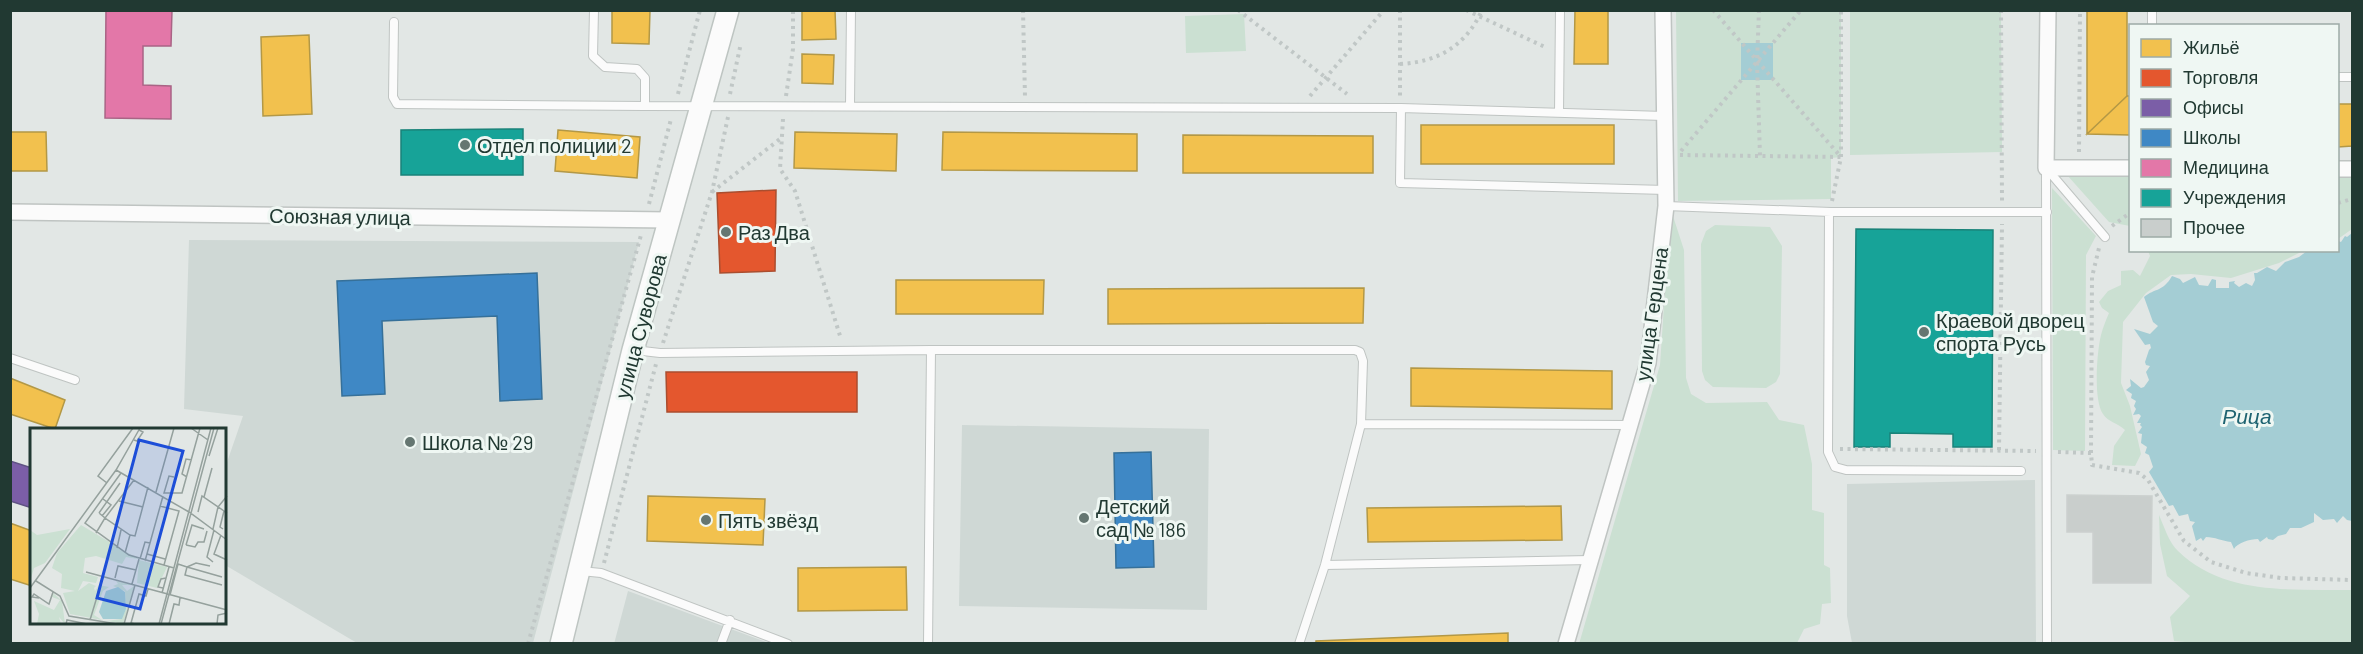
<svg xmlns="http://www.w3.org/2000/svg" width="2363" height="654" font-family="Barlow,sans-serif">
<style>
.built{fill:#cfd8d5}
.green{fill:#cbe0d2}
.water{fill:#a4cdd4}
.homes{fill:#f2c14e;stroke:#b39846;stroke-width:1.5}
.shops{fill:#e4572e;stroke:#aa4e2f;stroke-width:1.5}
.offices{fill:#7b5ea7;stroke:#605384;stroke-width:1.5}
.schools{fill:#3f88c5;stroke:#367099;stroke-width:1.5}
.health{fill:#e377a8;stroke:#a96485;stroke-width:1.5}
.public{fill:#17a398;stroke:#1a8379;stroke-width:1.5}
.building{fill:#c9cecc;stroke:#cbd0ce;stroke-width:1.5}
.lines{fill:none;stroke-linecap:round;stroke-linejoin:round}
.lane-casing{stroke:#bfc4c2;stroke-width:10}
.street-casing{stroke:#bfc4c2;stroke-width:18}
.secondary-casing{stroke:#bec5c2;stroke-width:24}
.path{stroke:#c0c7c6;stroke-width:4;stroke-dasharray:3 4.5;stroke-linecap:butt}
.lane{stroke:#fbfbfb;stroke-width:8}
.street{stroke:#fbfbfb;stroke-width:15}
.secondary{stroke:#fbfbfb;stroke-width:21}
.poi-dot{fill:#657671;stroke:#eff7f3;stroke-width:2}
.labels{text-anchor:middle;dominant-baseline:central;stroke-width:6;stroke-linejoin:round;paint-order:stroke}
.poi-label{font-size:20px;fill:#213932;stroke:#eff7f3;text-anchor:start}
.street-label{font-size:20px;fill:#213932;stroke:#eff7f3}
.water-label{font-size:21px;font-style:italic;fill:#1e6371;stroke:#eff7f3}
.inset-road{fill:none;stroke:#95a19d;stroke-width:1.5}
.view{fill:#1d4ed8;fill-opacity:0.15;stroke:#1d4ed8;stroke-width:3}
.inset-edge{fill:none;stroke:#213932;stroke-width:3}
</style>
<rect width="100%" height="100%" fill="#e2e7e5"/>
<path class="built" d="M189 240 639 242 533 643H357L225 565V468L243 416 184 409Z
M962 425 1209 429 1207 610 959 606Z
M2035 480 2036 643H1852L1847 616V484Z
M628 591 769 643 614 644Z"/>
<path class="green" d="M1676 11H1841V157L1831 158V199L1678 201Z
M1850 11H2001L2002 152 1850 155Z
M1244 14 1246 51 1186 53 1185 16Z
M2067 175 2130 176V226L2109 222Z
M2338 178H2352V229L2338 239Z
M2052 188 2096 236 2086 255 2085 451 2053 450Z
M1672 213 1684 250 1686 378 1691 394 1706 403 1767 402 1779 420 1804 425 1812 464V510L1824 513V565L1830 568 1831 603 1822 604 1820 624 1804 629 1797 643 1579 644 1660 365 1669 230Z
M1715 225 1770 227 1782 246 1780 374 1776 382 1766 388 1713 387 1705 380 1702 371 1701 244 1706 231Z
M2148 251H2303L2279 263 2231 278 2191 274 2171 275 2146 293 2123 322 2121 383 2130 406 2141 454 2135 466 2112 465 2114 446 2125 430C2118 423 2108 422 2103 414 2093 400 2097 351 2101 335 2103 327 2106 320 2109 313L2102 308 2099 302 2108 291 2121 285V271L2133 270 2140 276 2150 256Z
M2159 515C2164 526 2169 543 2178 551 2224 596 2293 589 2352 590V643H2196L2174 641 2170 617 2190 596 2167 576 2160 544Z"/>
<path class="water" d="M1741 43H1773V80H1741Z
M2352 233V521L2347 520 2343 516 2337 523 2334 519 2323 520 2314 513V522L2301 528H2290L2286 534 2278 536 2273 540 2268 539 2267 537 2260 542 2258 539C2250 539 2237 543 2234 549L2231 542C2222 541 2215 537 2206 537L2203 541 2201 538 2196 541 2192 526 2195 522 2190 521 2188 514 2179 516 2173 505 2169 506 2149 472 2153 467 2149 455 2145 453 2147 447 2141 443 2142 434 2138 433 2142 427 2140 425 2141 423H2137L2141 416 2139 414 2133 415 2136 409 2134 406 2136 401 2131 398 2132 394 2126 390 2131 386 2130 379 2141 388 2144 387 2149 380 2146 372 2150 366 2146 365 2145 362 2149 350 2151 348 2150 344 2145 345 2134 329 2150 334 2158 326 2153 322 2144 297C2155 288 2163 292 2172 276L2180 279 2183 283 2195 277 2199 285 2208 286 2212 279 2216 280V288H2229V282L2235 281 2234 283 2239 287 2246 283 2252 286 2255 280 2254 273H2257L2267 267 2276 271 2285 262 2299 257 2307 251 2338 250V241L2341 242 2345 236 2347 237Z"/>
<path class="homes" d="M612 10H650L649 44 612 43Z
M802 10H835L836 39 802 40Z
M1575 10H1608V64H1574Z
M2087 10H2139L2127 11V96L2087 134Z
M309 35 312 114 263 116 261 37Z
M802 54 834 55 833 84 802 83Z
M2127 96H2130V135L2087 134Z
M2338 104H2352V146L2338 147Z
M1421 125H1614V164H1421Z
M558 130 640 137 637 178 555 171Z
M10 132H46L47 171H10Z
M795 132 897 134 896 171 794 168Z
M943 132 1137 134V171L942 170Z
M1183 135 1373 136V173H1183Z
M896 280H1044L1043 314H896Z
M1364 288 1363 323 1108 324V289Z
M1411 368 1612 371V409L1411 406Z
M10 378 65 400 55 429 10 414Z
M648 496 765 499 763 545 647 541Z
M1561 506 1562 540 1368 542 1367 508Z
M10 523 32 531V586L10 579Z
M906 567 907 610 798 611V568Z
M1508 633V644H1316V641Z"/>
<path class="shops" d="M776 190 775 271 720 273 717 193Z
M666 372H857V412H667Z"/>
<path class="offices" d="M10 461 32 468V508L10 501Z"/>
<path class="schools" d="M537 273 542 399 500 401 497 316 382 321 385 394 342 396 337 281Z
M1151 452 1154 567 1116 568 1114 453Z"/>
<path class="health" d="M106 10H172L171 46H143V85L171 86V119L105 118Z"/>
<path class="public" d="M523 129V175H401V130Z
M1856 229 1993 230 1992 447H1953V434L1890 433V447H1854Z"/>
<path class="building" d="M2067 495 2152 496 2151 583H2093V532H2067Z"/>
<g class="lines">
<defs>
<path id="lane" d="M2152 10V26
M394 22 393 97 397 104 645 106V78L637 69 605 67 593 56 594 10
M2338 77H2352
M850 105 851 10
M645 106 1401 108 1664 116
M1401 108 1400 183 1666 190
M1559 113 1560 10
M2046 168 2047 644
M2047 169 2105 237
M1666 206 1831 212H2047
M1829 212 1828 452 1835 467 1846 470 2021 471
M634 350 660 353 931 350H1355L1360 352 1363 361 1361 424 1325 565 1299 644
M10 358 75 380
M1361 424 1630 425
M1325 565 1590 560
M581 571 601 573 788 644
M721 644 730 620
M928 644 931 350"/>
<path id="street" d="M2048 10 2046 168H2130
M2338 169H2352
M10 212 669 220
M1566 644 1648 363 1666 206 1663 10"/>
<path id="secondary" d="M561 644 633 350 728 10"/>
</defs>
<use href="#lane" class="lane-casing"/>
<use href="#street" class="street-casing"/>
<use href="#secondary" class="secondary-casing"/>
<path class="path" d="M1023 10 1025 97
M1238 10 1347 94
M1400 10V97
M1466 10 1547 48
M1713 10 1841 157
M1759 10 1757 62 1760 156
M2001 10 2002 202
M1400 64C1438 62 1466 46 1482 10
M678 94 700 10
M730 94 741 43
M786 96 793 49V10
M1310 96 1384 10
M783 119 780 169 795 191 841 339
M1681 151 1801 10
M2079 152 2080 10
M1680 155 1841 157
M712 192 780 139
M1832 201 1841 157V10
M2338 203 2352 199
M649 204 671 119
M2112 226 2130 213
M663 343 712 192 728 117
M1840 449 2036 451
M1999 450 2002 224
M2058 452 2091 453 2092 465 2139 473 2148 480 2184 541 2211 562 2246 573 2281 578 2352 580
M2091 453 2092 277 2099 248
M604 563 656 364
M528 644 641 235"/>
<use href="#lane" class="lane"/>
<use href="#street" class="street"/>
<use href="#secondary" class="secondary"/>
</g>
<g class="poi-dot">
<circle cx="465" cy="145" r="6"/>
<circle cx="726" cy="232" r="6"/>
<circle cx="1924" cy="332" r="6"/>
<circle cx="410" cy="442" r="6"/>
<circle cx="1084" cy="518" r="6"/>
<circle cx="706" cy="520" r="6"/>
</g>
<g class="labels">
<g class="poi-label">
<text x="477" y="145">Отдел полиции 2</text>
<text x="738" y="232">Раз Два</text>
<text x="1936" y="320">Краевой дворец<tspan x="1936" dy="23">спорта Русь</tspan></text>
<text x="422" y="442">Школа № 29</text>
<text x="1096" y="506">Детский<tspan x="1096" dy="23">сад № 186</tspan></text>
<text x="718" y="520">Пять звёзд</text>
</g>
<g class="street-label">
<text transform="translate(340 216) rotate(1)">Союзная улица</text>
<text transform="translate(1651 314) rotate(-82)">улица Герцена</text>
<text transform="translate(640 326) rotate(-75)">улица Суворова</text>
</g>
<g class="water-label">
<text x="2247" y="415">Рица</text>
</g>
</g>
<g transform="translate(30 428)">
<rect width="196" height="196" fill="#e2e7e5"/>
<path d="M51 97 108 131 96 129 92 136 66 128 55 130 53 145 68 149 66 155 53 153 48 163 59 155 66 158 64 160 65 163 69 157 79 159 73 163 64 187 72 192 40 186 33 165 45 163 31 160 32 146 22 140 27 125ZM40 101 15 135 4 140 0 154V102L7 107ZM109 132 137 139 127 160 107 155ZM86 153 103 157H92L97 163 104 158 93 196 77 193 91 191 96 181 95 163 83 158 88 156ZM23 165 32 173 35 196 29 189 31 196H7L9 186 4 173 24 182 30 172 22 169Z" fill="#cbe0d2"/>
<path d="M88 159 95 164 96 181 92 191H73L69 184 76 163Z" fill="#a4cdd4"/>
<path class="inset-road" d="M161 0 178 12M104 12 107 13 113 4 109 2M179 28 188 0M86 42 159 84 197 112M91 45 55 95 99 127 144 140M144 49 139 48 134 65H152L170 0M157 49 152 46 156 31 162 32M104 52 75 90 100 107 105 108 118 59M77 55 68 48 103 0M126 64 144 0M174 69 182 40M89 73 113 79M130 78 149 83 134 137M168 84 172 68 197 85M69 85 90 55M72 88 81 77 73 71M183 101 188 79 197 68M193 101 190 99 194 83M66 105 75 90 69 85M191 107 184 126 197 132M156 117 165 119 168 114H174L177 103M156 117 162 97 174 101M87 120 91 102M95 125 100 107M117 126 135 131M110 131 115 114 120 115M115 133 133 68M183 134 177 129 184 102M157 139 192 149M157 139 166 135 180 138M56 144 197 182M85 150 88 138 106 142M6 153 30 168 39 188 87 196M102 156 109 131M0 160 86 42 110 0M133 160 128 159 131 151 136 150M132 165 139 139M140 167 148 136 157 139 155 147 192 157M9 170 2 169 4 166 19 176 23 164M60 192 73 149M36 196 37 192 57 196M94 196 105 157M105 196 101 195 109 166 116 168 118 161M129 196 181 0M131 196 184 0M139 196 144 176 149 177 150 170M187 196 188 187 197 185"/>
<path class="view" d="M109 12 153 23 110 181 67 170Z"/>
<rect width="196" height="196" class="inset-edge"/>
</g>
<rect width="2363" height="654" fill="none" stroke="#213932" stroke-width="24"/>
<rect x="2129" y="24" width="210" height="228" fill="#eff7f3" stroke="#9daba6" stroke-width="1.5"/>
<rect x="2141" y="39" width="30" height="18" fill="#f2c14e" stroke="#9daba6" stroke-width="1.5"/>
<text x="2183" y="54" font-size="18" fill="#213932">Жильё</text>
<rect x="2141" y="69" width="30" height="18" fill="#e4572e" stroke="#9daba6" stroke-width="1.5"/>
<text x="2183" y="84" font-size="18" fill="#213932">Торговля</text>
<rect x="2141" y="99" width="30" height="18" fill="#7b5ea7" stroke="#9daba6" stroke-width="1.5"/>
<text x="2183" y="114" font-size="18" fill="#213932">Офисы</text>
<rect x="2141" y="129" width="30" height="18" fill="#3f88c5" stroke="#9daba6" stroke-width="1.5"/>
<text x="2183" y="144" font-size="18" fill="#213932">Школы</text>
<rect x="2141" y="159" width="30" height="18" fill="#e377a8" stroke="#9daba6" stroke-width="1.5"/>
<text x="2183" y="174" font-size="18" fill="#213932">Медицина</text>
<rect x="2141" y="189" width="30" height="18" fill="#17a398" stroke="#9daba6" stroke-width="1.5"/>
<text x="2183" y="204" font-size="18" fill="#213932">Учреждения</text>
<rect x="2141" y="219" width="30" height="18" fill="#c9cecc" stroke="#9daba6" stroke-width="1.5"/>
<text x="2183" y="234" font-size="18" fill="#213932">Прочее</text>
</svg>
